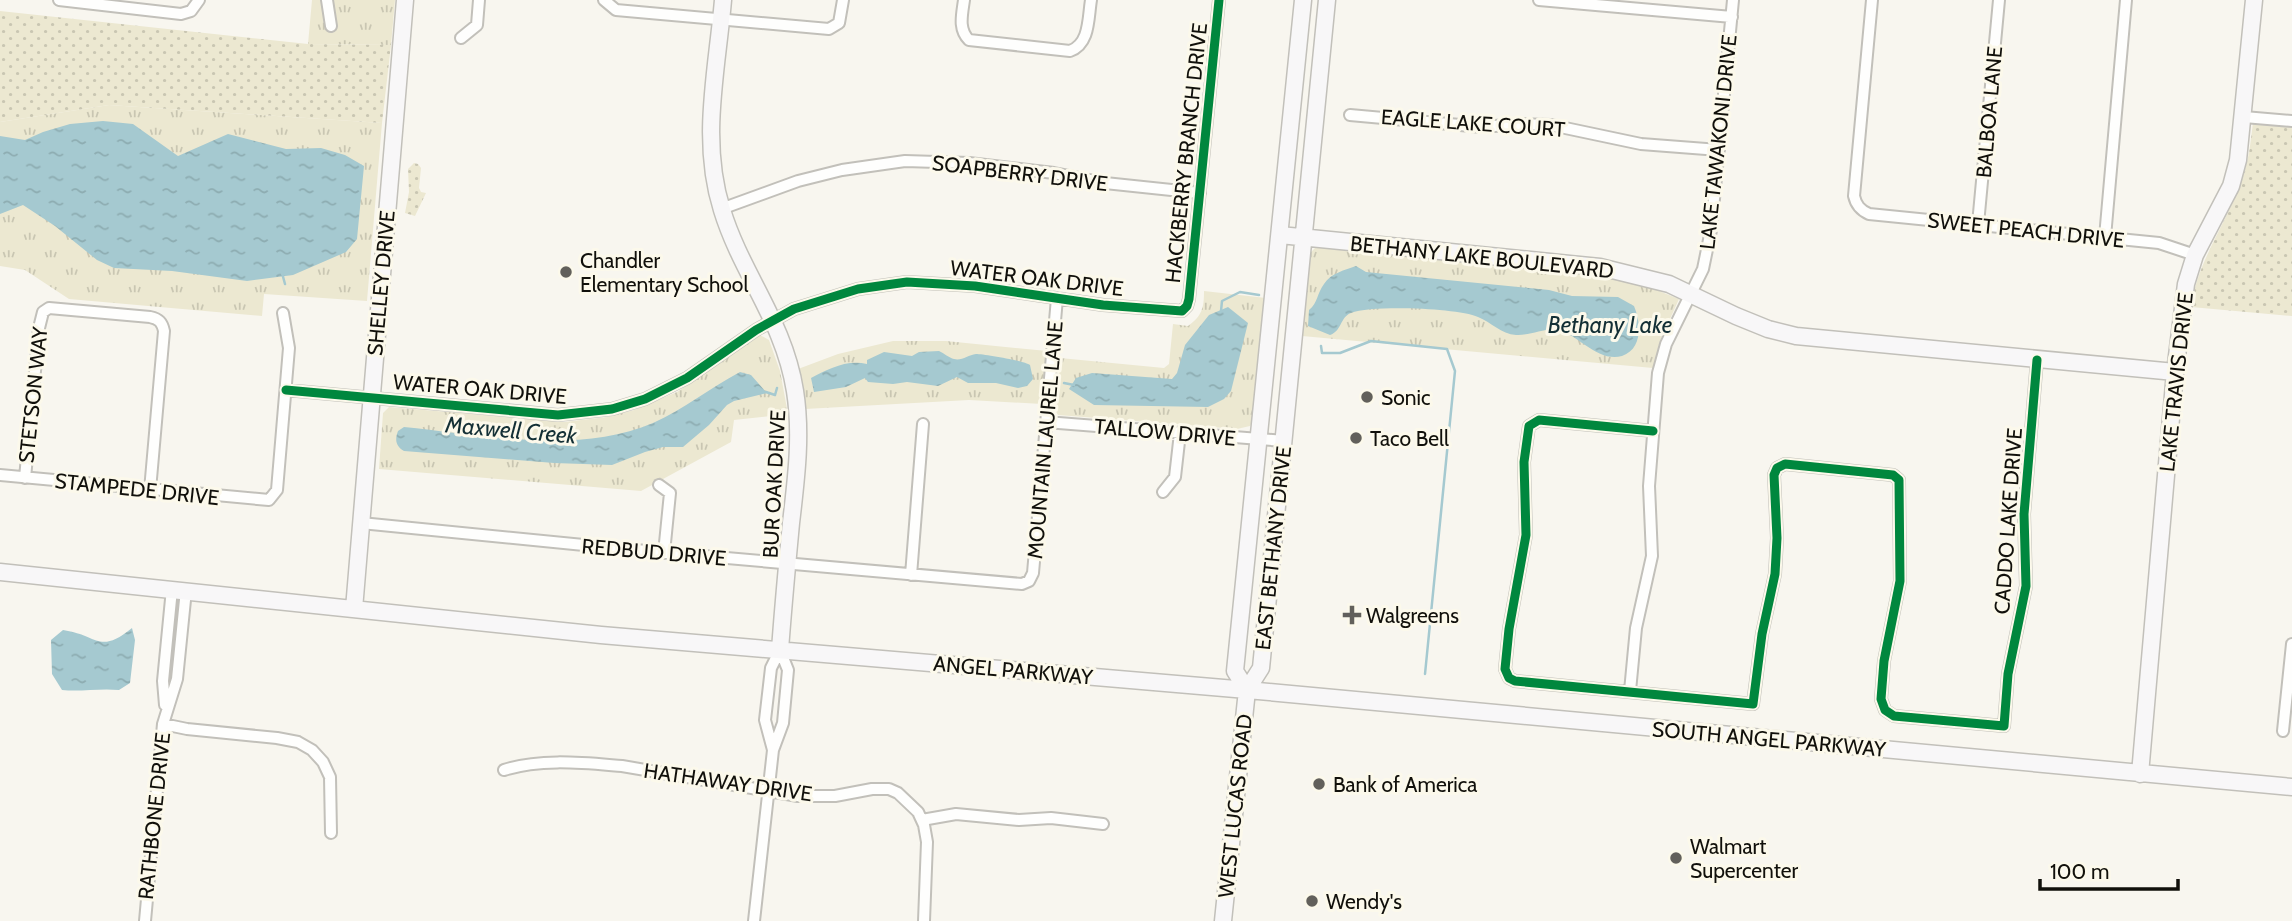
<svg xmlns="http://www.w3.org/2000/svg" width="2292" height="921" font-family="Cabin,sans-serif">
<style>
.grass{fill:url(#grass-tufts)}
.park{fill:url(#park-dots)}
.water{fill:url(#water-ripples)}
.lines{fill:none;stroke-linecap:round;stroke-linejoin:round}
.stream{stroke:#a5c9d0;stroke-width:2.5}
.street-casing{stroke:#c2c0ba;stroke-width:14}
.secondary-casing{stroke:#c2c0ba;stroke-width:19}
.street{stroke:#fefefd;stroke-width:10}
.secondary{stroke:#f8f7f8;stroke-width:16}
.cycleway-casing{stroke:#fcf9eb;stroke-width:13}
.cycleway{stroke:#00873e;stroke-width:9}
.poi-dot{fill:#62605b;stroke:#fcf9eb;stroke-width:2.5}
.labels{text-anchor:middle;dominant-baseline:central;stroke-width:6;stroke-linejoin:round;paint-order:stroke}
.street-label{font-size:21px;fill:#11100b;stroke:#fcf9eb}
.poi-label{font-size:21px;fill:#11100b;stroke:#fcf9eb;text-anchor:start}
.water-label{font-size:23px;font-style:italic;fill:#132f35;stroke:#fcf9eb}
</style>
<defs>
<pattern id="grass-tufts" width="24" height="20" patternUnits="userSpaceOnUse" patternTransform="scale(1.75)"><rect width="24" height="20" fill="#ece8d1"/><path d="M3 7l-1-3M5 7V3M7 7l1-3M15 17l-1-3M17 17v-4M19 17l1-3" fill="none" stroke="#c9c6b2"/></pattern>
<pattern id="park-dots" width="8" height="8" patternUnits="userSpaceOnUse" patternTransform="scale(1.75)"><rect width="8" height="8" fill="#ece8d1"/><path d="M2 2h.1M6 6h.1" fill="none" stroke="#c9c6b2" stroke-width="1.8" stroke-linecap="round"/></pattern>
<pattern id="water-ripples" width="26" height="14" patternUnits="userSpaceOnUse" patternTransform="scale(1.75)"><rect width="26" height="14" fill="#a5c9d0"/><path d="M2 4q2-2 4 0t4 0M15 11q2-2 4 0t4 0" fill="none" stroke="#8dacb1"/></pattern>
</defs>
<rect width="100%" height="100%" fill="#f8f6ef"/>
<path class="grass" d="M312 0H395L391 45 308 44Z
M109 105 382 123 367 301 264 294 262 316 69 299 25 270 0 266V122Z
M1321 247 1585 272 1634 281 1679 299 1660 341 1653 368 1302 336 1309 254 1315 248Z
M1204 291 1266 298 1253 420 1250 426 1237 429 1058 415 1055 410 1060 358 1164 368 1169 364 1173 324 1188 326C1202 316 1204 308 1204 291Z
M760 335 769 340 780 371 788 414 734 420 731 442 641 491 379 469 383 413 389 407 564 422 607 417 634 410 677 392Z
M893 341H946L1047 351 1042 404 969 400 805 409 798 369 838 354Z"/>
<path class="park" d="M0 11 308 44 391 45 382 123 109 105 0 122Z
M2253 123 2292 127V316L2191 307C2198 256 2233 216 2246 166 2250 152 2251 137 2253 123Z
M414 163 418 164 421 168 419 188 421 192 426 193 415 216 405 213 409 192 408 169Z"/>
<path class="water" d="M103 121 133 124 178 156 228 134 286 149 321 148 345 155 364 166 357 239 346 252 293 275 247 281 172 271 114 268 97 260 55 226 23 205 0 214V136L25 140 43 132 70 124Z
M1356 266 1366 272 1549 290 1572 296 1618 297 1634 306C1641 322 1643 349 1622 356 1599 363 1578 335 1559 330 1546 327 1529 336 1516 335 1501 334 1491 322 1478 317 1457 308 1372 305 1351 313 1340 317 1342 331 1330 335L1308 326 1309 310C1318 303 1317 293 1324 284 1331 273 1345 270 1356 266Z
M1228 307 1248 323 1231 391 1224 399 1208 407 1094 405 1069 389 1076 378 1092 373 1172 379 1177 373 1185 345 1209 315Z
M939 351C944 353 949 358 954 359 962 361 968 355 976 354 984 354 1025 361 1030 365L1033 379 1027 386 1018 388 996 383H968L957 377 938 386 907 382 893 384 868 382 865 378 846 387 814 392 811 378C828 369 847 359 867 364V360L884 352 912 356 919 352Z
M740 372 751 375 767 393 734 401 727 405 709 425 683 447H663L645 452 612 465 554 463 404 451C395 446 395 439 398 431L404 427C482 435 579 455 653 423 684 409 710 388 740 372Z
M132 628 135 640 130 683 119 690C99 688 81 692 62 690L52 674 51 640 63 630C98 635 99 655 132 628Z"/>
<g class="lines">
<path class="stream" d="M282 273 285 284
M1221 311 1222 301 1240 292 1259 295
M1321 346 1322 353H1340L1371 341 1447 349 1455 371 1425 674
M1064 383 1074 385
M766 392 775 395 777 388"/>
<defs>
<path id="street" d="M59 0 181 14 191 11 199 0
M327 0 331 26
M604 0 616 10 829 29 839 23 843 0
M964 0C962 15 958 29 969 40L1070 51C1090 44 1088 18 1091 0
M1539 0 1732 17
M1872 0 1854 196C1856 205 1860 210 1869 214L2159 243 2195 255
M461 38 477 25 479 0
M1350 115 1482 127 1519 124 1551 125 1641 144 1719 150
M2244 117 2292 121
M721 209 798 181 842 170 905 161 969 163 1054 173 1105 183 1200 193
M1978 224 1999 0
M2105 237 2126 0
M286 390 558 415 612 409 645 399 687 378 756 330 794 309 858 289 907 282 975 286 1103 305 1182 311 1187 306 1189 299 1219 0
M1046 422 1284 441
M1653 431 1539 420 1529 426 1524 462 1526 535 1509 629 1505 669 1509 678 1515 681 1753 704 1762 634 1775 574 1777 538 1774 475 1777 468 1785 464 1893 475 1899 480 1900 581 1884 661 1881 699 1885 710 1894 716 2004 726 2008 674 2026 586 2024 514 2037 360
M0 475 269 500 277 490 289 348 283 313
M25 478 39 328 43 312 49 308 150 317C159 319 162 322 164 331L150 490
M659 485 670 493 664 553
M1163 492 1175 477 1180 433
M361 523 624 549 1022 584 1029 581 1033 573 1057 298
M911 575 923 424
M780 650 788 670 783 723 773 750 765 720 771 668Z
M1630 691 1636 628 1652 556 1649 486 1658 373 1666 344 1703 269 1711 230 1733 0
M165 705 163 681 172 589
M163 724 187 729 277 738 298 742 312 750 323 762 330 777 331 833
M2283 731 2292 644
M504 770C541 758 584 763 622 766L798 796H835L872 789H889L898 793 918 812 924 825 927 842 924 921
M922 820 956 814 1019 820 1051 818 1103 824
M145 921 163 724 177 679 186 590
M754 921 773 750"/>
<path id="secondary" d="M723 0C717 71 700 140 722 210 742 275 784 321 795 391 802 435 796 480 791 523 787 566 783 608 780 650
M1280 235 1600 267 1669 284 1736 316 1768 329 1796 336 2175 372
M0 572 601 635 1247 690 2292 787
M354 609 405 0
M1247 690 1235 671 1303 0
M2140 774 2175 372 2186 284 2195 255 2231 186 2238 160 2254 0
M1223 921 1247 690 1261 668 1327 0"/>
</defs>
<use href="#street" class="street-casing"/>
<use href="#secondary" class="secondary-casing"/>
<use href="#street" class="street"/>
<use href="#secondary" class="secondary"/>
<defs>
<path id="cycleway" d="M286 390 558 415 612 409 645 399 687 378 756 330 794 309 858 289 907 282 975 286 1103 305 1182 311 1187 306 1189 299 1219 0
M1653 431 1539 420 1529 426 1524 462 1526 535 1509 629 1505 669 1509 678 1515 681 1753 704 1762 634 1775 574 1777 538 1774 475 1777 468 1785 464 1893 475 1899 480 1900 581 1884 661 1881 699 1885 710 1894 716 2004 726 2008 674 2026 586 2024 514 2037 360"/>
</defs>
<use href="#cycleway" class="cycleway-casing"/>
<use href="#cycleway" class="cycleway"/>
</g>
<g class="poi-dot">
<circle cx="566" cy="272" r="7"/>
<circle cx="1367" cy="397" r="7"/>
<circle cx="1356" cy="438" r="7"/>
<path d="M1348.5 604.5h7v7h7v7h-7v7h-7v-7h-7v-7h7z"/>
<circle cx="1319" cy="784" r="7"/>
<circle cx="1676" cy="858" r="7"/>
<circle cx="1312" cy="901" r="7"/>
</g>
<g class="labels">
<g class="street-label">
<text transform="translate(1989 112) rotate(-85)">BALBOA LANE</text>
<text transform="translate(1473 123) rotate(4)">EAGLE LAKE COURT</text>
<text transform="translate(1718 142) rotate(-84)">LAKE TAWAKONI DRIVE</text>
<text transform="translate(1186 153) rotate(-84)">HACKBERRY BRANCH DRIVE</text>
<text transform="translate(1020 173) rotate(7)">SOAPBERRY DRIVE</text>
<text transform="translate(2026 230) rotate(6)">SWEET PEACH DRIVE</text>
<text transform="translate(1482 257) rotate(6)">BETHANY LAKE BOULEVARD</text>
<text transform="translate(1037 278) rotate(7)">WATER OAK DRIVE</text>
<text transform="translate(381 283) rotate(-85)">SHELLEY DRIVE</text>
<text transform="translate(2176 382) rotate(-84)">LAKE TRAVIS DRIVE</text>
<text transform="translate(480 389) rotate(5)">WATER OAK DRIVE</text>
<text transform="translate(33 395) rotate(-84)">STETSON WAY</text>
<text transform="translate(1165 432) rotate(5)">TALLOW DRIVE</text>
<text transform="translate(1045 440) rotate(-85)">MOUNTAIN LAUREL LANE</text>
<text transform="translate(774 484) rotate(-87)">BUR OAK DRIVE</text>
<text transform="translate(137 489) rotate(6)">STAMPEDE DRIVE</text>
<text transform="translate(2008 521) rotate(-86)">CADDO LAKE DRIVE</text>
<text transform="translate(1273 548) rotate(-84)">EAST BETHANY DRIVE</text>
<text transform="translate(654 552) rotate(5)">REDBUD DRIVE</text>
<text transform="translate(1013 670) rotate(5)">ANGEL PARKWAY</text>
<text transform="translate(1769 739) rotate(5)">SOUTH ANGEL PARKWAY</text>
<text transform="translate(728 782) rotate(8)">HATHAWAY DRIVE</text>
<text transform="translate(1235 806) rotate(-84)">WEST LUCAS ROAD</text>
<text transform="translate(154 816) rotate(-84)">RATHBONE DRIVE</text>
</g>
<g class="poi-label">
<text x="580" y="260">Chandler<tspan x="580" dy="24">Elementary School</tspan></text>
<text x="1381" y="397">Sonic</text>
<text x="1370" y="438">Taco Bell</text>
<text x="1366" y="615">Walgreens</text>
<text x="1333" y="784">Bank of America</text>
<text x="1690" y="846">Walmart<tspan x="1690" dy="24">Supercenter</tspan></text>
<text x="1326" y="901">Wendy's</text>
</g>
<g class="water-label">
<text x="1610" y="325">Bethany Lake</text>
<text transform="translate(511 430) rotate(5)">Maxwell Creek</text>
</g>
</g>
<path d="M2040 879v10h138v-10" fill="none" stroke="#11100b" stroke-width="3.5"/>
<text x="2050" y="879" font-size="21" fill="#11100b" stroke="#fcf9eb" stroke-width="5" paint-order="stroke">100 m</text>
</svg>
